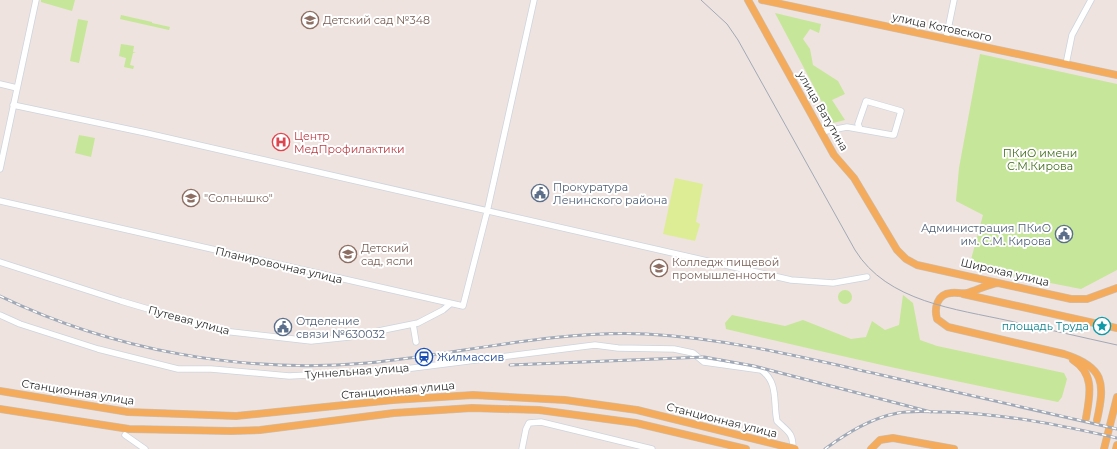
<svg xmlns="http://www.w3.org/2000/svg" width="1117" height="449" font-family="Montserrat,sans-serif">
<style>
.green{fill:#c6e699}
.pitch{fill:#dded95}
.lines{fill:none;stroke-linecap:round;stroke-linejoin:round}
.minor-casing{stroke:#ccd4de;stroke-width:7}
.major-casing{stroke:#c4c4c4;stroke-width:8}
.minor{stroke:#fff;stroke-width:5.5}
.major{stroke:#f4ab5c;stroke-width:7}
.tram{stroke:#a0a9b7;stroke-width:1}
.rail-casing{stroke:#a0a9b7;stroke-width:3}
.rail{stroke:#fff;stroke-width:1.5;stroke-dasharray:4.5;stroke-linecap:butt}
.major-bridge-casing{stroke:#c4c4c4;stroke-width:8;stroke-linecap:butt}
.major-bridge{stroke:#f4ab5c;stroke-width:7}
.labels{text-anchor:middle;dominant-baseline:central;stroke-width:4;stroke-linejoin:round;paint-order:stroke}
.education-label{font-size:11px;fill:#785e54;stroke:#fff;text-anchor:start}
.street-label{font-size:11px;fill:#2c2c2c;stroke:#fff}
.health-label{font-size:11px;fill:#be3a42;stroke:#fff;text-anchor:start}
.park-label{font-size:11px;fill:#3f6c19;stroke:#fff}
.service-label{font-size:11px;fill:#4e5e75;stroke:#fff;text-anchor:start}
.culture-label{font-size:11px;fill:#0d838f;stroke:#fff;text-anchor:end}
.transit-label{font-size:11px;fill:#164399;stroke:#fff;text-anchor:start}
</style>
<rect width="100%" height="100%" fill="#eee3de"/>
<path class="green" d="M41 0H75L72 11 41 2Z
M775 13 821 24 819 33 810 29 803 39 810 49 813 65 838 81 845 94 832 100 845 120 833 123Z
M121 15 152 22V23L170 27 169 30 120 19Z
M78 19 88 21 79 63 70 61Z
M121 44 134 46 133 52 136 53H133L130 65 134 66 133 69 124 67 126 58 119 56Z
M980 54 1117 84V270L1081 289 969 267 983 215 956 201 959 168Z
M79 135 95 138 91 157 75 153Z
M838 297a7 7 0 1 1 14 0a7 7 0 1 1-14 0Z
M903 295 913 303 920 340 937 346 1064 373 1067 379 1062 397 1058 402C946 380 836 355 726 329L725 323 732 315 785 326 803 320 851 339 866 337 872 321 885 330 899 325Z"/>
<path class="pitch" d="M675 178 703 184 696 222 700 224 695 241 663 234Z"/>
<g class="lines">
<defs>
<path id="minor" d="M946 39 954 0
M1066 64 1072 35 1091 0
M0 84 17 88
M13 105 146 133 791 280 833 283 867 277
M821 132 847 127 892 135H894L901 111 866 101 858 124 860 129
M0 169 36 0
M0 201 463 306 487 212 534 0
M0 262 121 301 223 331 311 341 349 337 418 323 443 310 450 304
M0 315 20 324 98 349 178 369H211L289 376 389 371 595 345 618 348 674 349 693 353 704 362 761 370C779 382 773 403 777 421 788 432 793 432 793 449
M413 324 416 342
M125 435 145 449
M522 449 526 429 529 423 541 422 652 449"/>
<path id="major" d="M748 0 834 155 854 178 897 250 906 259 917 265 1071 299H1087L1117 288
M762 0 1117 75
M997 283C987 285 977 290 967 293 961 294 956 292 951 293 937 294 934 308 937 319L948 327 1064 354C1105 367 1105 383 1097 420
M963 294 1117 328
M1073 360C1095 374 1090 395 1086 418
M0 391 128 412 236 416 393 400
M0 409 129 429 231 431 260 430 394 413 472 408 539 410 636 423 746 449
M871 449 880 440 893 438 954 449
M1104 449 1117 397
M1116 449 1117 445"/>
</defs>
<use href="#minor" class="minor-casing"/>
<use href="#major" class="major-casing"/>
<use href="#minor" class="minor"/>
<use href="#major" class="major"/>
<path class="tram" d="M701 0 727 24 738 40 855 250C887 302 956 309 1010 321 1046 329 1081 337 1117 345"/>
<defs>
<path id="rail" d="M0 296C112 350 243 374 367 363 460 354 552 330 646 334 724 338 801 357 877 374 957 392 1037 410 1117 429
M510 365 704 357 754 366 931 412
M825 449C847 433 871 418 898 413 913 410 931 412 946 412 1006 414 1060 425 1117 438"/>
</defs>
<use href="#rail" class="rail-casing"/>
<use href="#rail" class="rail"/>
<defs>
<path id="major-bridge" d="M393 400 473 395 565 400 637 410 795 449"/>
</defs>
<use href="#major-bridge" class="major-bridge-casing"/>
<use href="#major-bridge" class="major-bridge"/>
</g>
<defs>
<symbol id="school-ring" viewBox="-11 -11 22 22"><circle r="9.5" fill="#fff" stroke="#8d6e63" stroke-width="1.5"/><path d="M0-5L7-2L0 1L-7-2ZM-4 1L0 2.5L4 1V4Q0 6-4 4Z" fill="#8d6e63"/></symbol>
<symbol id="hospital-ring" viewBox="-11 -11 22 22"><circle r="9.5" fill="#fff" stroke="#e0444e" stroke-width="1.5"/><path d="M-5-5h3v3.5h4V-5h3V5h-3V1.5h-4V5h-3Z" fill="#e0444e"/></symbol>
<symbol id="civic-ring" viewBox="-11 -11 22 22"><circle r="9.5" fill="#fff" stroke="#5c6f8a" stroke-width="1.5"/><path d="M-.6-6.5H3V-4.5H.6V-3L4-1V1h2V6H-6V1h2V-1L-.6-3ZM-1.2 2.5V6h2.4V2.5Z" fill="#5c6f8a"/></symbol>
<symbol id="university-ring" viewBox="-11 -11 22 22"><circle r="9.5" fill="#fff" stroke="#8d6e63" stroke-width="1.5"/><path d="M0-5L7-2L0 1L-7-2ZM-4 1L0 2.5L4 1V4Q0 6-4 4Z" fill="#8d6e63"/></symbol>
<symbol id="sight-ring" viewBox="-11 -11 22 22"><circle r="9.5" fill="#fff" stroke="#0f9aa8" stroke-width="1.5"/><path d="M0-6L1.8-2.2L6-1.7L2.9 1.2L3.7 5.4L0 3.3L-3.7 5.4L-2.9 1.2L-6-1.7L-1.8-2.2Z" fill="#0f9aa8"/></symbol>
<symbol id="station-ring" viewBox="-11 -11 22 22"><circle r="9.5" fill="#fff" stroke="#1a4fb4" stroke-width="1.5"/><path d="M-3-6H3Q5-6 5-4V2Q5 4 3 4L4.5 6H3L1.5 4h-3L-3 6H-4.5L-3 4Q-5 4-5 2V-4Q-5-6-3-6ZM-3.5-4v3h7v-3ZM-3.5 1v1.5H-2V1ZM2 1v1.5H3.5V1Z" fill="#1a4fb4"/></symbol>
</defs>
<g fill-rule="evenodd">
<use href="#school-ring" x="300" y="10" width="20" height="20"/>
<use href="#hospital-ring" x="271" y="132" width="20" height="20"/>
<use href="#civic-ring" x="530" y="183" width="20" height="20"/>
<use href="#school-ring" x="181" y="188" width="20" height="20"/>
<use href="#civic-ring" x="1054" y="224" width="20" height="20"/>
<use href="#school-ring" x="338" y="244" width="20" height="20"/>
<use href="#university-ring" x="649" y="258" width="20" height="20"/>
<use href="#sight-ring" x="1092" y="316" width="20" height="20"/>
<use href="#civic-ring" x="273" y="317" width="20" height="20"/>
<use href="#station-ring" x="414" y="347" width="20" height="20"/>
</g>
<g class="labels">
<g class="education-label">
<text x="323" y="20">Детский сад №348</text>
<text x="204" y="198">"Солнышко"</text>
<text x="361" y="248">Детский<tspan x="361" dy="13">сад, ясли</tspan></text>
<text x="672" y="262">Колледж пищевой<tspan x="672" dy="13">промышленности</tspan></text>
</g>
<g class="street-label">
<text transform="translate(942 27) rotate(12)">улица Котовского</text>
<text transform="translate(823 111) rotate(60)">улица Ватутина</text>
<text transform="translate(279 265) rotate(13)">Планировочная улица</text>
<text transform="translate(1005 272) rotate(13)">Широкая улица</text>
<text transform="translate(189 320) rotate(15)">Путевая улица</text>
<text transform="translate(357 371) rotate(-4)">Туннельная улица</text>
<text transform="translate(398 390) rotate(-5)">Станционная улица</text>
<text transform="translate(78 392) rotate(9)">Станционная улица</text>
<text transform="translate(722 420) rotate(14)">Станционная улица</text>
</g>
<g class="health-label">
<text x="294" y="136">Центр<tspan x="294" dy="13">МедПрофилактики</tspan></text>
</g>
<g class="park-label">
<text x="1040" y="153">ПКиО имени<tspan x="1040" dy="13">С.М.Кирова</tspan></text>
</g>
<g class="service-label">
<text x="553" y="187">Прокуратура<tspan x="553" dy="13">Ленинского района</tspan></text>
<text x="1051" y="228" text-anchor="end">Администрация ПКиО<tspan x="1051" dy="13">им. С.М. Кирова</tspan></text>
<text x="296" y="321">Отделение<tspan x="296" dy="13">связи №630032</tspan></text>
</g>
<g class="culture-label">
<text x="1089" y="326">площадь Труда</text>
</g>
<g class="transit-label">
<text x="437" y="357">Жилмассив</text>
</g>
</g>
</svg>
